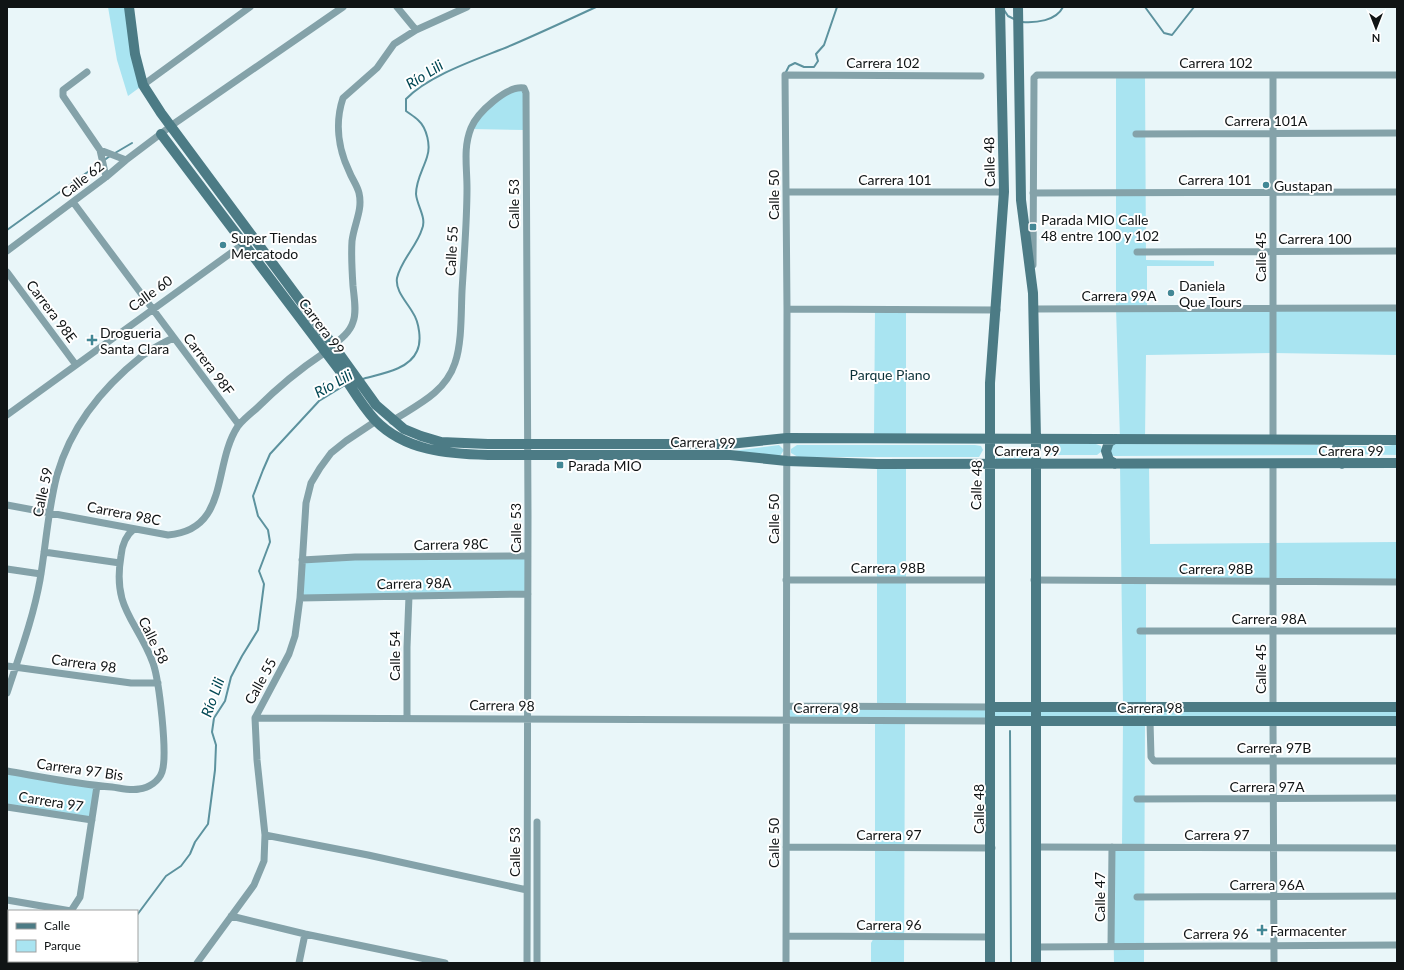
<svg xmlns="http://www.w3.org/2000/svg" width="1404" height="970" font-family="Lato,sans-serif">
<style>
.green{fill:#a9e4f1}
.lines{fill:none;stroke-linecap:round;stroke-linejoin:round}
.stream{stroke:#5c929e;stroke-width:2}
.street{stroke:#84a2a9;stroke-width:7}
.secondary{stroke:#4c7b85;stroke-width:10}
.poi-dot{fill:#428795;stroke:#fff;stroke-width:1.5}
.labels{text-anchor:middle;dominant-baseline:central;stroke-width:4;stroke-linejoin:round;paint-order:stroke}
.street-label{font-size:14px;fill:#101415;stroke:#fff}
.poi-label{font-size:14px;fill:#101415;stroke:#fff;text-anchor:start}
.park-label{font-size:14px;fill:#0c3239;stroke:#fff}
.water-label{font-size:15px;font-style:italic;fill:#004753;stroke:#fff}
</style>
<rect width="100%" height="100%" fill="#e9f6f9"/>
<path class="green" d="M108 7H129L143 85 128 96 117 60Z
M1116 75H1145L1146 260 1214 261V266H1147V309L1397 308V355L1273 353 1146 355 1145 439H1120L1116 308Z
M524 88 526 130 471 129 496 99Z
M875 309H906V438H874Z
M1049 444H1096L1101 446 1102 451 1097 455H1049L1044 452 1043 449Z
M1114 444 1327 445 1324 449 1326 455 1114 456 1111 455 1110 447Z
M1397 444V455L1344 454 1342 449 1345 446H1388Z
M779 445 784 450 780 456 733 451Z
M797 445H975L981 446 983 450 979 457H798L791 453V449Z
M996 453H1031V459H996Z
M877 464H906V706L1123 707 1120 464H1149L1150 544 1397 542V582L1146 581V707L1390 705 1397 701V727L1385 721H1145L1144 963H1114L1112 847H1122L1123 721H905L904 963H871V943L875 936V721H786L787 706H877Z
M528 556V594L300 598 302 560Z
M7 771 97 786 92 820 7 807Z"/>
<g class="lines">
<path class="stream" d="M1145 7 1164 33 1172 35 1194 7
M1004 10 1008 16 1014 19
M1022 22C1036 23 1056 21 1063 7
M785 74 789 66 795 63 804 67H814L818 61 816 54 824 45 837 7
M115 153 132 143
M7 230 110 156
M362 379C380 374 409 370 417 351 422 341 419 322 413 313 407 302 395 291 397 278 401 260 417 246 422 229 427 218 417 206 416 194 416 180 423 170 427 157 431 146 427 128 418 120 415 117 410 114 406 111V99C430 74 481 58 512 45 540 33 568 20 596 7
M1010 731 1011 963
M137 915 166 876 181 866 190 854 195 842 208 824 215 770 216 745 212 732 214 718 225 701 231 677 242 656 258 630 264 584 259 571 270 542 268 530 258 516 253 496 263 470 270 454 319 401 345 385
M125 961V963"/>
<path class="street" d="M397 7 416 30 467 7
M87 72 63 90V96L100 150 106 177
M143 85 250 7
M1136 134 1397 133
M100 150 126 160
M786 192H1004
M1033 193 1397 192
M73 202 239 425
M7 251 106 177 126 160 175 123 343 7
M1137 252 1397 251
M1033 265 1034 78 1037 75H1397
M7 272 76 365
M787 309 997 310
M1033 309 1397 308
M333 345C341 339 350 332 353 322 357 312 354 297 353 286 352 271 351 256 352 241 354 224 363 210 359 193 357 185 352 179 349 171 338 148 335 122 343 98L377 68 394 44 416 30
M7 415 253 237
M392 421C417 405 445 393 455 363 462 343 461 312 462 291 464 257 467 222 467 188 467 167 463 148 471 128 477 113 507 85 524 88L526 93 528 516 527 963
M1273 439V75
M7 505 168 535C230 530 212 465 238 426 243 420 250 414 256 409 277 388 300 369 324 353
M44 552 120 563
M302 560 355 557 528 556
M7 569 41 574
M786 580H990
M1034 580 1397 582
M300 598 528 594
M1140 631H1397
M7 666 131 683H158
M7 693C19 656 33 619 40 580 46 545 48 509 57 475 71 426 103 387 142 356 151 349 163 343 173 338
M787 706 991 707
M1273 707V464
M407 717V647L409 596
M255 718 991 721
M1150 721 1151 757 1154 761H1397
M1273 721 1274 963
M7 771C42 777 77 784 112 787 120 788 131 791 139 789 149 788 159 781 162 772 168 755 159 680 153 663 137 620 112 609 121 556 122 545 125 536 134 529
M1137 799 1397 798
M7 807 92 820
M537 822V963
M265 835 368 855 527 890
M786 847 992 848
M1036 847 1397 848
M1137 897 1397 896
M7 900 71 911
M71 911 80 897 97 786
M231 916 305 934 445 963
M786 936 991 937
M1111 946 1112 847
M1036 947 1397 945
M7 962 9 958
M197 963 254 885 264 861 265 835 257 760 255 718 289 654 295 636 300 598 306 503 311 483 320 468 331 453 346 441 376 421
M299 963 305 934
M786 963 787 309 785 75 981 76"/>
<path class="secondary" d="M129 7 135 54 143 85 161 113 333 345 376 405 404 429 421 436 441 442 488 444H729L787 438 1397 440
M1018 7 1021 200 1033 293 1036 439V963
M161 134 343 375C353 390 362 406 375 420 405 451 448 454 488 455H730L787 461 877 464 1397 463
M1115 464 1109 460 1106 451 1109 442 1115 439
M1342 464C1334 456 1334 447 1343 440
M991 707H1397
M991 721H1397
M990 963V383L1004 192 1000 7"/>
</g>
<g class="poi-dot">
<circle cx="1266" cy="185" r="4"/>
<rect x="1029" y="223" width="8" height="8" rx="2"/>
<circle cx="223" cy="245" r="4"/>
<circle cx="1171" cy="293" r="4"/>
<path d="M90 334h4v4h4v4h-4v4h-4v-4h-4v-4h4z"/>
<rect x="556" y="461" width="8" height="8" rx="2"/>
<path d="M1260 924h4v4h4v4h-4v4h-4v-4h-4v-4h4z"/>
</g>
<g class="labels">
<g class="street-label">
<text x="883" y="62">Carrera 102</text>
<text x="1216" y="62">Carrera 102</text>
<text x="1266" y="120">Carrera 101A</text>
<text transform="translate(989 162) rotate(-91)">Calle 48</text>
<text transform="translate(82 179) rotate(-38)">Calle 62</text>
<text x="895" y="179">Carrera 101</text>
<text x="1215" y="179">Carrera 101</text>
<text transform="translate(773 195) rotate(-90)">Calle 50</text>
<text transform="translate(513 204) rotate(-90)">Calle 53</text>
<text x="1315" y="238">Carrera 100</text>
<text transform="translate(451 251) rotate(-87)">Calle 55</text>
<text transform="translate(1260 257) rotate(-90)">Calle 45</text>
<text transform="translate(150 293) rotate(-36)">Calle 60</text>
<text x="1119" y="295">Carrera 99A</text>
<text transform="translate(52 311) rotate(53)">Carrera 98E</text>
<text transform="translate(322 326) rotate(53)">Carrera 99</text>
<text transform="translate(209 364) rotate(53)">Carrera 98F</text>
<text transform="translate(703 442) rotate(1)">Carrera 99</text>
<text x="1027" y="450">Carrera 99</text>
<text x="1351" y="450">Carrera 99</text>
<text transform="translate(976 485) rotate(-89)">Calle 48</text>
<text transform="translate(42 492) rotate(-78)">Calle 59</text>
<text transform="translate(124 513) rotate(11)">Carrera 98C</text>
<text transform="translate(773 519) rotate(-90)">Calle 50</text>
<text transform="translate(515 528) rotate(-90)">Calle 53</text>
<text transform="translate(451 544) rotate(-1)">Carrera 98C</text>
<text x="888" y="567">Carrera 98B</text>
<text x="1216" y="568">Carrera 98B</text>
<text transform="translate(414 583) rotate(-1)">Carrera 98A</text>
<text x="1269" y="618">Carrera 98A</text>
<text transform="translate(154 640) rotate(64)">Calle 58</text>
<text transform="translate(394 656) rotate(-90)">Calle 54</text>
<text transform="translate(84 663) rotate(8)">Carrera 98</text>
<text transform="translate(1260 669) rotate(-90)">Calle 45</text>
<text transform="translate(260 681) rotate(-61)">Calle 55</text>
<text transform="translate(502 705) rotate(1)">Carrera 98</text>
<text x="826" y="707">Carrera 98</text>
<text x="1150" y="707">Carrera 98</text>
<text x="1274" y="747">Carrera 97B</text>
<text transform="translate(80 769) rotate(8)">Carrera 97 Bis</text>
<text x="1267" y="786">Carrera 97A</text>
<text transform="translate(51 801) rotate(9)">Carrera 97</text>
<text transform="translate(978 809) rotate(-90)">Calle 48</text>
<text x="889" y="834">Carrera 97</text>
<text x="1217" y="834">Carrera 97</text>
<text transform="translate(773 843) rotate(-90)">Calle 50</text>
<text transform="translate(514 852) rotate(-90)">Calle 53</text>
<text x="1267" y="884">Carrera 96A</text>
<text transform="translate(1099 897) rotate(-90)">Calle 47</text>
<text x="889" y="924">Carrera 96</text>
<text x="1216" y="933">Carrera 96</text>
</g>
<g class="poi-label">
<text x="1274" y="185">Gustapan</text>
<text x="1041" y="219">Parada MIO Calle<tspan x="1041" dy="16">48 entre 100 y 102</tspan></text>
<text x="231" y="237">Super Tiendas<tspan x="231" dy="16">Mercatodo</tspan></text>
<text x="1179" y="285">Daniela<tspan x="1179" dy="16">Que Tours</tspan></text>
<text x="100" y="332">Drogueria<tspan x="100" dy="16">Santa Clara</tspan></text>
<text x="568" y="465">Parada MIO</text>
<text x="1270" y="930">Farmacenter</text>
</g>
<g class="park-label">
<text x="890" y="374">Parque Piano</text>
</g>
<g class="water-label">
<text transform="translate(424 74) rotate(-32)">Río Lili</text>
<text transform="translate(333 383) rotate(-29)">Río Lili</text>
<text transform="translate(212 697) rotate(-70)">Río Lili</text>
</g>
</g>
<rect width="1404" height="970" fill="none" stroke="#101415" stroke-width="16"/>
<rect x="8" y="910" width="130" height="52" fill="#ffffff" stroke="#9fa1a1"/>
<rect x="16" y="923" width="20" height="6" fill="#4c7b85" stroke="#9fa1a1"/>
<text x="44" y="930" font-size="12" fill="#101415">Calle</text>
<rect x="16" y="940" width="20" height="12" fill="#a9e4f1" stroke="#9fa1a1"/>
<text x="44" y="950" font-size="12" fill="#101415">Parque</text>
<g transform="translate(1376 28) rotate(180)" stroke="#ffffff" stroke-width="3" paint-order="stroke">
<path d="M0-3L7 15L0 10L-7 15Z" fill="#101415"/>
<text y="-6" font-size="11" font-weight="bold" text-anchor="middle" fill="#101415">N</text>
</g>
</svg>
